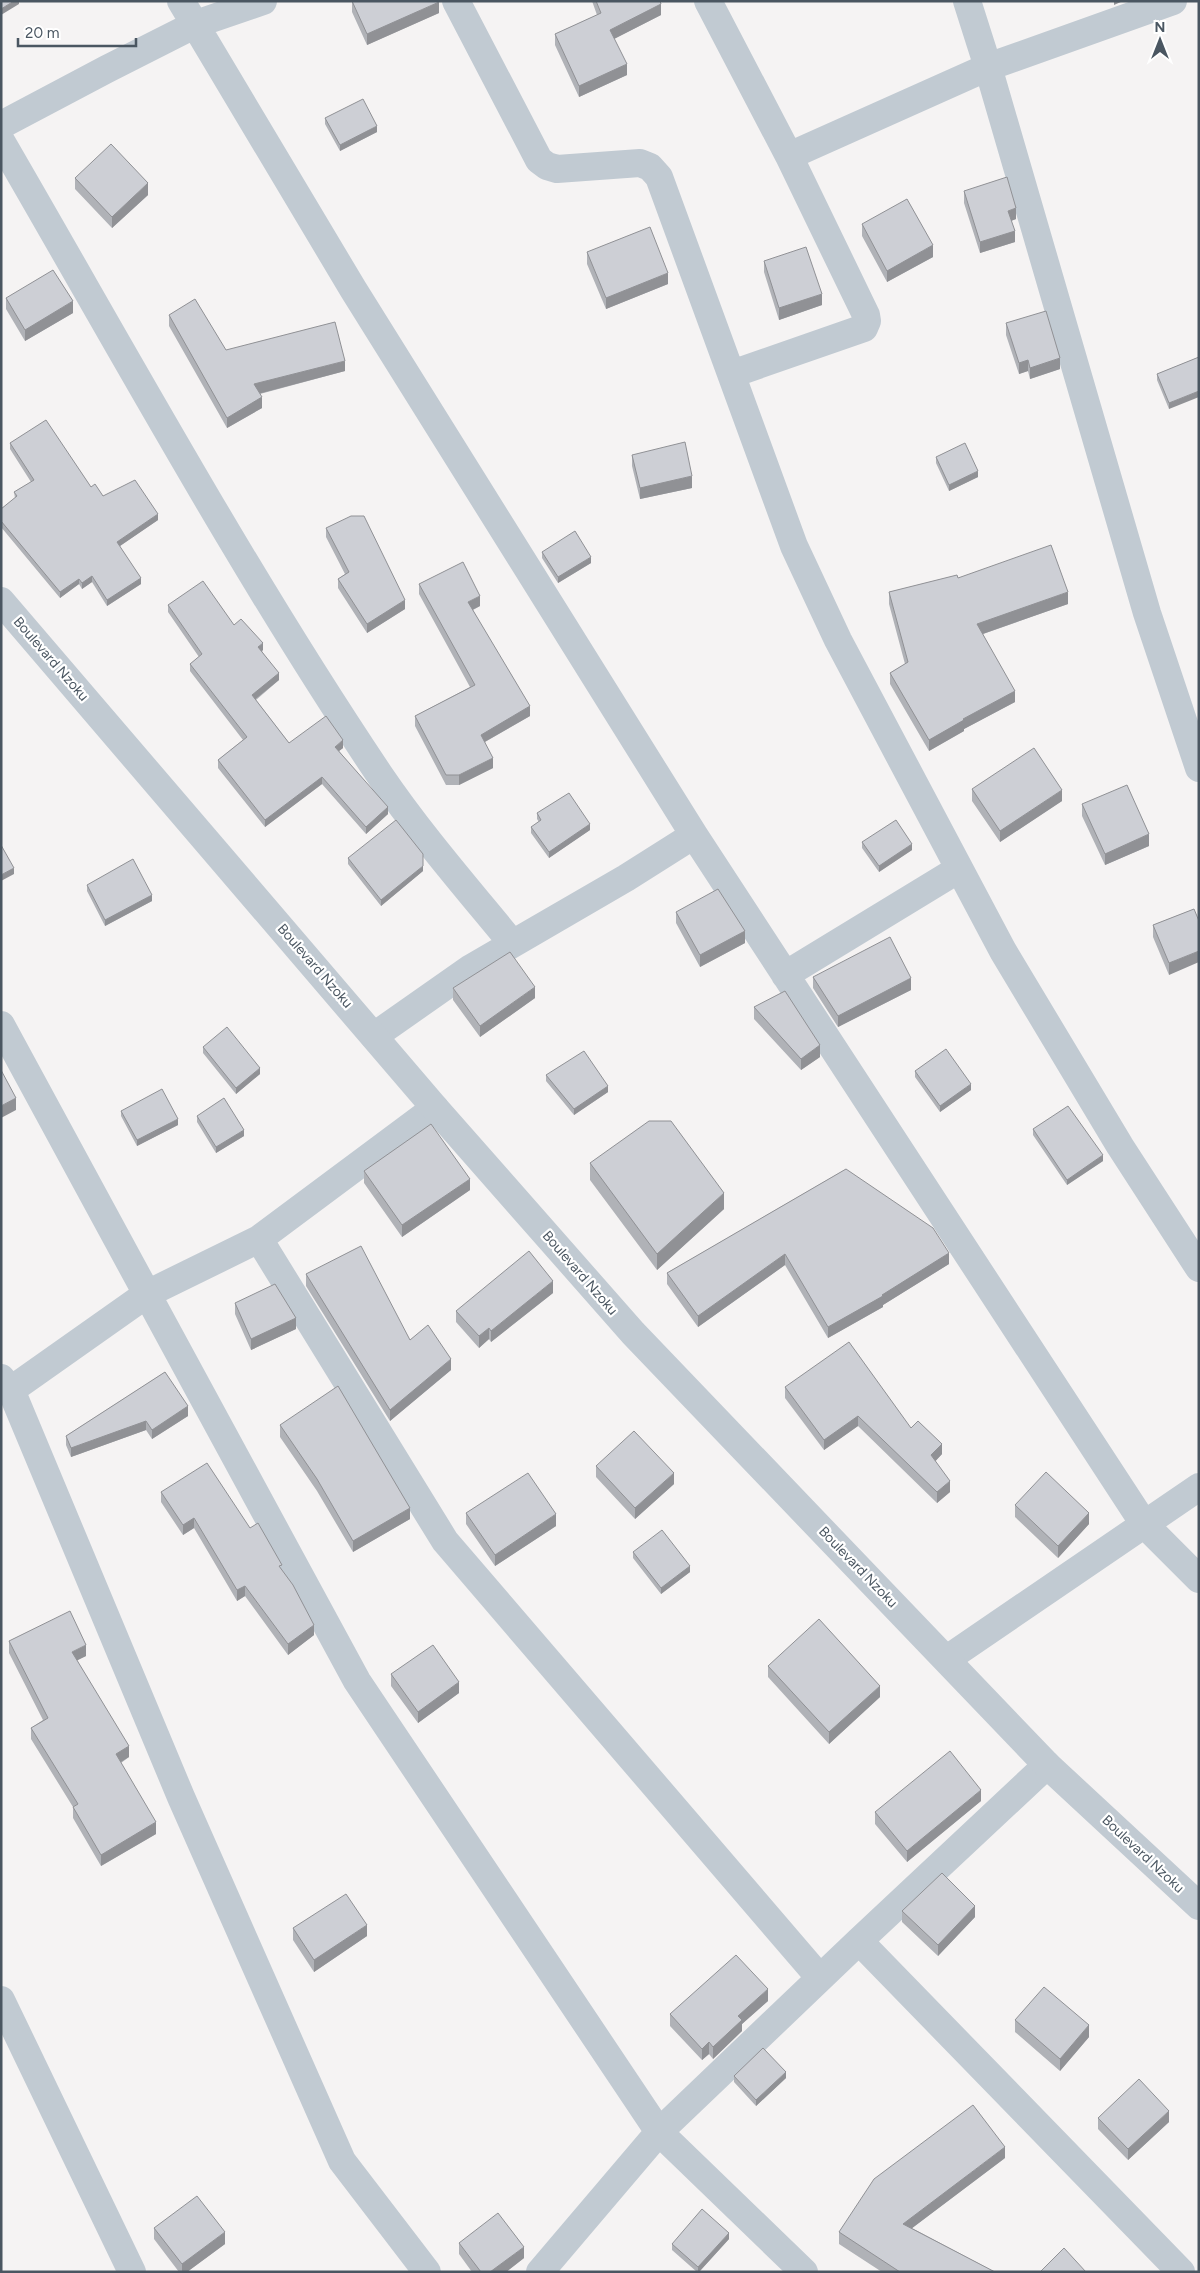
<svg xmlns="http://www.w3.org/2000/svg" width="1200" height="2273" font-family="Figtree,sans-serif">
<style>
.lines{fill:none;stroke-linecap:round;stroke-linejoin:round}
.minor{stroke:#c1cad2;stroke-width:28}
.tertiary{stroke:#c1cad2;stroke-width:28}
.wall{fill:#b0b2b7}
.shaded-wall{fill:#909195}
.building{fill:#cdcfd5;stroke:#909195}
.labels{text-anchor:middle;dominant-baseline:central;stroke-width:4.5;stroke-linejoin:round;paint-order:stroke}
.street-label{font-size:14px;fill:#4a5661;stroke:#fff}
</style>
<rect width="100%" height="100%" fill="#f5f3f3"/>
<g class="lines">
<path class="minor" d="M181 1 353 289 694 835 1144 1524 1199 1579
M456 1 539 160 547 166 557 169 640 163 650 167 659 177 794 546 838 640 1003 951 1120 1146 1199 1268
M708 1 789 156 866 315 867 321 864 328 732 374
M967 1 988 67 1147 613 1199 768
M1 125 107 69 196 24 263 1
M1 141C124 353 242 570 379 774 419 833 466 887 512 943
M789 156 988 67 1173 1
M785 975 959 869
M1 1025 357 1681 659 2132 804 2272
M374 1036 471 968 626 878 694 835
M259 1239 445 1541 820 1978
M1 1378 11 1390 181 1797 342 2161 427 2272
M11 1390 147 1294 259 1239 435 1108
M947 1659 1199 1487
M859 1941 1181 2272
M1 2000 132 2272
M540 2272 659 2132 859 1941 1047 1765"/>
<path class="tertiary" d="M1 601 435 1108 633 1333 1047 1765 1199 1906"/>
</g>
<path class="wall" d="M352 1 439 13 367 45 352 12Z
M592 1H660L661 15 614 39 627 75 579 97 555 45V34L597 15Z
M325 118 377 132 340 151 325 124Z
M75 178 148 195 112 228 75 189Z
M964 191 1016 219 1011 221 1015 242 980 253 964 203Z
M862 224 933 257 887 282 862 236Z
M587 252 668 284 606 309 587 264Z
M764 261 822 305 779 320 764 272Z
M6 298 73 313 25 341 6 309Z
M169 315 226 350 345 371 260 394 262 408 227 428 169 326Z
M1006 323 1060 369 1030 379 1028 371 1019 374 1006 335Z
M1199 357 1169 409 1157 380V374Z
M10 443 91 487 103 496 158 520 120 546 141 584 107 606 92 582 82 589 79 584 60 598 1 527V509L15 498 14 492 31 482 10 449Z
M632 455 692 488 640 499 632 466Z
M936 457 978 477 949 491 936 463Z
M326 528 405 609 367 633 338 588V579L345 574 326 537Z
M542 552 591 563 558 583 542 558Z
M958 578 1068 604 983 634 1015 702 964 729V731L929 751 890 684V673L905 664 889 604V592Z
M419 584 480 606 473 610 530 716 485 742 493 768 459 785H446L415 726V716L470 687 419 594Z
M168 605 234 625 263 650 262 651 279 680 256 700 289 743 343 748 339 751 388 814 366 834 322 784 265 827 218 768V760L243 740 190 671V664L199 657 168 612Z
M972 789 1062 801 1000 842 972 801Z
M1082 804 1149 846 1105 865 1082 816Z
M537 813 590 830 549 858 531 833V827L539 822 537 819Z
M862 842 912 850 879 872 862 848Z
M348 858 423 871 381 906 348 864Z
M87 885 152 901 105 926 87 891Z
M1194 909 1169 975 1153 937V925Z
M676 912 745 943 700 967 676 923Z
M813 977 911 990 838 1027 813 988Z
M453 988 535 998 480 1037 453 1000Z
M754 1007 820 1057 801 1070 754 1019Z
M203 1047 260 1074 236 1094 203 1053Z
M915 1071 971 1090 940 1112 915 1077Z
M546 1075 608 1092 574 1115 546 1081Z
M121 1111 178 1125 137 1146 121 1116Z
M197 1116 244 1136 216 1153 197 1122Z
M1033 1129 1103 1161 1067 1185 1033 1135Z
M590 1163 724 1209 657 1270 590 1180Z
M846 1169 949 1264 883 1305V1307L828 1338 785 1265 698 1327 667 1284V1273Z
M364 1171 470 1190 402 1237 364 1183Z
M306 1274 410 1340 451 1370 390 1421 306 1286Z
M553 1293 491 1342 489 1339 479 1348 456 1322V1311Z
M235 1303 296 1329 251 1350 235 1314Z
M165 1372 188 1416 152 1439 146 1430 71 1457 66 1445V1436Z
M785 1387 911 1428 942 1454 935 1461 950 1492 937 1503 858 1426 824 1450 785 1398Z
M280 1425 410 1519 353 1552 317 1491 280 1437Z
M596 1466 674 1484 635 1519 596 1477Z
M161 1492 250 1528 282 1570 314 1635 288 1655 245 1596 237 1601 194 1528 183 1535 161 1502Z
M1015 1505 1089 1524 1058 1558 1015 1517Z
M466 1513 556 1526 495 1566 466 1524Z
M633 1552 690 1572 661 1594 633 1558Z
M9 1641 86 1656 77 1660 129 1757 121 1763 156 1834 101 1866 73 1818V1807L31 1739V1728L43 1720 9 1653Z
M768 1666 880 1697 829 1744 768 1677Z
M391 1674 459 1693 418 1723 391 1686Z
M981 1801 907 1862 875 1824V1812Z
M902 1911 975 1917 938 1956 902 1922Z
M293 1928 367 1936 314 1972 293 1940Z
M768 2001 742 2024V2031L713 2059 709 2054 702 2060 670 2026V2014Z
M1015 2020 1089 2037 1060 2071 1015 2032Z
M734 2076 786 2078 756 2106 734 2082Z
M1098 2118 1169 2122 1128 2160 1098 2129Z
M1005 2158 912 2228 995 2272H882L839 2244V2232Z
M154 2228 225 2244 187 2272H179L154 2239Z
M729 2239 699 2272H697L672 2250V2244Z
M459 2243 524 2258 506 2272H472L459 2254Z"/>
<path class="shaded-wall" d="M14 1H19V4L1 15V9Z
M1114 1H1123L1114 5Z
M439 2V13L367 45V34Z
M661 4V15L610 41V30Z
M627 64V75L579 97V86Z
M377 126V132L340 151V145Z
M148 183V195L112 228V217Z
M1016 208V219L1008 222V211Z
M1015 231V242L980 253V242Z
M933 245V257L887 282V271Z
M668 273V284L606 309V298Z
M822 294V305L779 320V308Z
M73 301V313L25 341V330Z
M1060 358V369L1030 379V368Z
M1028 360V371L1019 374V363Z
M345 361V371L254 395V384Z
M1199 391V397L1169 409V403Z
M262 397V408L227 428V418Z
M978 471V477L949 491V485Z
M692 476V488L640 499V488Z
M158 514V520L117 548V542Z
M591 557V563L558 583V577Z
M92 576V582L82 589V583Z
M141 578V584L107 606V600Z
M79 579V584L60 598V592Z
M1068 592V604L977 636V624Z
M480 596V606L468 612V602Z
M405 600V609L367 633V624Z
M263 643V650L258 654V647Z
M279 673V680L252 702V695Z
M1015 691V702L964 729V731L929 751V740L963 719Z
M530 706V716L481 744V735Z
M343 740V748L335 754V747Z
M493 758V768L459 785V775Z
M322 777V784L265 827V820Z
M1062 790V801L1000 842V831Z
M388 807V814L366 834V827Z
M590 824V830L549 858V852Z
M1149 834V846L1105 865V854Z
M912 844V850L879 872V866Z
M423 866V871L381 906V900Z
M14 868V874L1 881V875Z
M152 895V901L105 926V920Z
M745 931V943L700 967V955Z
M1199 951V962L1169 975V963Z
M911 978V990L838 1027V1016Z
M535 987V998L480 1037V1026Z
M820 1045V1057L801 1070V1059Z
M260 1068V1074L236 1094V1088Z
M971 1084V1090L940 1112V1106Z
M608 1086V1092L574 1115V1109Z
M16 1098V1110L1 1118V1106Z
M178 1119V1125L137 1146V1140Z
M244 1130V1136L216 1153V1147Z
M1103 1155V1161L1067 1185V1180Z
M470 1179V1190L402 1237V1225Z
M724 1193V1209L657 1270V1254Z
M949 1253V1264L883 1305V1307L828 1338V1327Z
M785 1254V1265L698 1327V1316Z
M553 1281V1293L491 1342V1331Z
M296 1318V1329L251 1350V1339Z
M489 1328V1339L479 1348V1336Z
M451 1359V1370L390 1421V1410Z
M188 1406V1416L152 1439V1430Z
M858 1416V1426L824 1450V1440Z
M146 1421V1430L71 1457V1448Z
M942 1444V1454L931 1466V1455Z
M674 1473V1484L635 1519V1508Z
M950 1481V1492L937 1503V1492Z
M410 1508V1519L353 1552V1541Z
M1089 1513V1524L1058 1558V1546Z
M556 1514V1526L495 1566V1555Z
M194 1518V1528L183 1535V1525Z
M690 1566V1572L661 1594V1588Z
M245 1586V1596L237 1601V1590Z
M314 1625V1635L288 1655V1644Z
M86 1645V1656L72 1663V1652Z
M459 1682V1693L418 1723V1712Z
M880 1686V1697L829 1744V1732Z
M129 1746V1757L116 1765V1754Z
M981 1790V1801L907 1862V1851Z
M156 1822V1834L101 1866V1855Z
M975 1906V1917L938 1956V1945Z
M367 1925V1936L314 1972V1960Z
M768 1989V2001L742 2024V2031L713 2059V2047L738 2016Z
M1089 2025V2037L1060 2071V2059Z
M709 2042V2054L702 2060V2049Z
M786 2072V2078L756 2106V2100Z
M1169 2111V2122L1128 2160V2149Z
M1005 2147V2158L903 2235V2224Z
M225 2232V2244L187 2272H182V2264Z
M729 2233V2239L699 2272H698V2267Z
M524 2247V2258L506 2272H490Z"/>
<path class="building" d="M1 1H14L1 9Z
M352 1H439V2L367 34Z
M596 1H660L661 4 610 30 627 64 579 86 555 34 601 13Z
M363 99 377 126 340 145 325 118Z
M111 144 148 183 112 217 75 178Z
M1007 177 1016 208 1008 211 1015 231 980 242 964 191Z
M907 199 933 245 887 271 862 224Z
M650 227 668 273 606 298 587 252Z
M806 247 822 294 779 308 764 261Z
M53 270 73 301 25 330 6 298Z
M195 299 226 350 335 322 345 361 254 384 262 397 227 418 169 315Z
M1046 311 1060 358 1030 368 1028 360 1019 363 1006 323Z
M1199 357V391L1169 403 1157 374Z
M46 420 91 487 95 484 103 496 135 480 158 514 117 542 141 578 107 600 92 576 82 583 79 579 60 592 1 521V509L17 496 14 492 34 480 10 443Z
M685 442 692 476 640 488 632 455Z
M965 443 978 471 949 485 936 457Z
M351 516H364L405 600 367 624 338 579 349 572 326 528Z
M575 531 591 557 558 577 542 552Z
M1051 545 1068 592 977 624 1015 691 963 719 964 720 929 740 890 673 908 662 889 592 957 575 958 578Z
M463 562 480 596 468 602 530 706 481 735 493 758 459 775H446L415 716 475 685 419 584Z
M203 581 234 625 241 619 263 643 258 647 279 673 252 695 289 743 326 716 343 740 335 747 388 807 366 827 322 777 265 820 218 760 247 737 190 664 202 654 168 605Z
M1034 748 1062 790 1000 831 972 789Z
M1127 785 1149 834 1105 854 1082 804Z
M569 793 590 824 549 852 531 827 541 820 537 813Z
M396 820 423 854V866L381 900 348 858Z
M896 820 912 844 879 866 862 842Z
M1 845 14 868 1 875Z
M133 859 152 895 105 920 87 885Z
M718 889 745 931 700 955 676 912Z
M1194 909 1199 921V951L1169 963 1153 925Z
M890 937 911 978 838 1016 813 977Z
M510 952 535 987 480 1026 453 988Z
M785 991 820 1045 801 1059 754 1007Z
M227 1027 260 1068 236 1088 203 1047Z
M946 1049 971 1084 940 1106 915 1071Z
M584 1051 608 1086 574 1109 546 1075Z
M1 1070 16 1098 1 1106Z
M162 1089 178 1119 137 1140 121 1111Z
M224 1098 244 1130 216 1147 197 1116Z
M1068 1106 1103 1155 1067 1180 1033 1129Z
M649 1121H671L724 1193 657 1254 590 1163Z
M431 1124 470 1179 402 1225 364 1171Z
M846 1169 933 1228 949 1253 882 1295 883 1296 828 1327 785 1254 698 1316 667 1273Z
M361 1246 410 1340 428 1325 451 1359 390 1410 306 1274Z
M529 1251 553 1281 491 1331 489 1328 479 1336 456 1311Z
M275 1284 296 1318 251 1339 235 1303Z
M849 1342 911 1428 918 1421 942 1444 931 1455 950 1481 937 1492 858 1416 824 1440 785 1387Z
M165 1372 188 1406 152 1430 146 1421 71 1448 66 1436Z
M338 1386 410 1508 353 1541 317 1479 280 1425Z
M634 1431 674 1473 635 1508 596 1466Z
M207 1463 250 1528 258 1523 282 1565 279 1566 293 1585 314 1625 288 1644 245 1586 237 1590 194 1518 183 1525 161 1492Z
M1046 1472 1089 1513 1058 1546 1015 1505Z
M528 1473 556 1514 495 1555 466 1513Z
M662 1530 690 1566 661 1588 633 1552Z
M70 1611 86 1645 72 1652 129 1746 116 1754 156 1822 101 1855 73 1807 78 1804 31 1728 48 1718 9 1641Z
M819 1619 880 1686 829 1732 768 1666Z
M433 1645 459 1682 418 1712 391 1674Z
M950 1751 981 1790 907 1851 875 1812Z
M942 1873 975 1906 938 1945 902 1911Z
M346 1894 367 1925 314 1960 293 1928Z
M736 1955 768 1989 738 2016 742 2020 713 2047 709 2042 702 2049 670 2014Z
M1044 1987 1089 2025 1060 2059 1015 2020Z
M763 2048 786 2072 756 2100 734 2076Z
M1139 2079 1169 2111 1128 2149 1098 2118Z
M973 2105 1005 2147 903 2224 995 2272H900L839 2232 874 2179Z
M197 2196 225 2232 182 2264 154 2228Z
M702 2209 729 2233 698 2267 672 2244Z
M498 2213 524 2247 490 2272H481L459 2243Z
M1064 2248 1086 2272H1040Z"/>
<g class="labels">
<g class="street-label">
<text transform="translate(51 659) rotate(49)">Boulevard Nzoku</text>
<text transform="translate(315 966) rotate(49)">Boulevard Nzoku</text>
<text transform="translate(580 1273) rotate(49)">Boulevard Nzoku</text>
<text transform="translate(858 1567) rotate(46)">Boulevard Nzoku</text>
<text transform="translate(1143 1854) rotate(43)">Boulevard Nzoku</text>
</g>
</g>
<rect width="1200" height="2273" fill="none" stroke="#4a5661" stroke-width="5"/>
<g transform="translate(1160 40)" stroke="#ffffff" stroke-width="4" paint-order="stroke">
<path d="M0-4L9 19L0 12L-9 19Z" fill="#4a5661"/>
<text y="-8" font-size="14" font-weight="bold" text-anchor="middle" fill="#4a5661">N</text>
</g>
<path d="M18 38v8h118v-8" fill="none" stroke="#4a5661" stroke-width="2.5"/>
<text x="25" y="38" font-size="15" fill="#4a5661" stroke="#ffffff" stroke-width="4" paint-order="stroke">20 m</text>
</svg>
